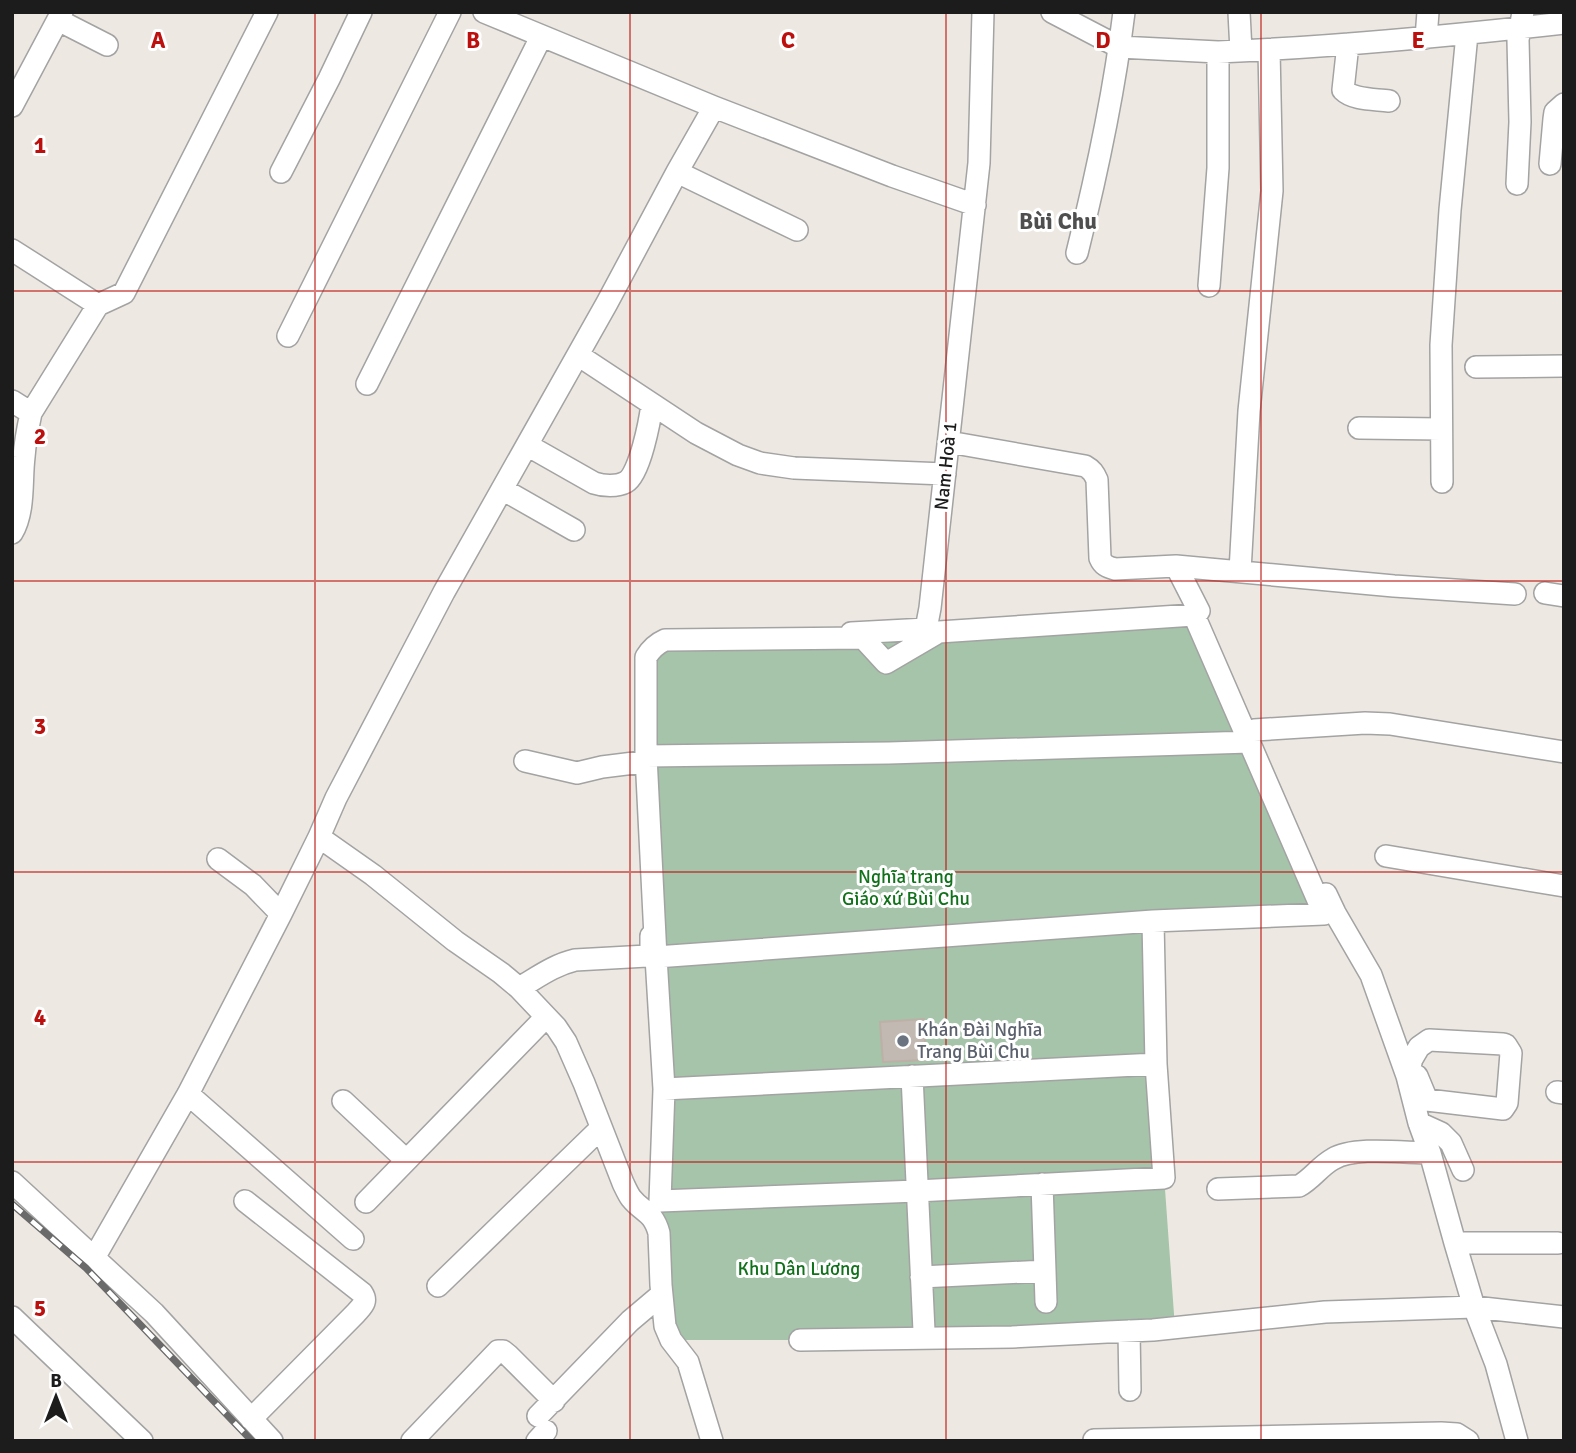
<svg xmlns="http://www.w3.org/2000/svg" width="1576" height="1453" font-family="Signika,sans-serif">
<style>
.cemetery{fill:#a5c4aa}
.building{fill:#c1b9b2;stroke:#bdb0a6;stroke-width:2}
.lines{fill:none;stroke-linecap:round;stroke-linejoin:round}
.minor-casing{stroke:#a3a3a3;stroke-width:24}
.minor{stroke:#fff;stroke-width:21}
.rail-casing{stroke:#6a6a6a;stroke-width:7}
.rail{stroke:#fff;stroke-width:4.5;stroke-dasharray:13;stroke-linecap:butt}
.grid{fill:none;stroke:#bb100d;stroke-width:2;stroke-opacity:0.55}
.worship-dot{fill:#6b7280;stroke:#fff;stroke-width:2.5}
.labels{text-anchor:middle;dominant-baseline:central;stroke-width:6;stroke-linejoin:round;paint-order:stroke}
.street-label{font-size:19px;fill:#1c1c1c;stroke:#fff}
.park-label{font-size:19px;fill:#12721c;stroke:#fff}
.worship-label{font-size:19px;fill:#5b616d;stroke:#fff;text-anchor:start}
.quarter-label{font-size:23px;font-weight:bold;fill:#4f4f4f;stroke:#fff}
.grid-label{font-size:23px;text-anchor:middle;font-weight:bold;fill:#bb100d;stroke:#fff;stroke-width:6;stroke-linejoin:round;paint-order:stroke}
</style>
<rect width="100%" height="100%" fill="#ede9e2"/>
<path class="cemetery" d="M1199 611 1335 913 1157 925 1156 1064 1175 1328 800 1340H671L659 1233 643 655 664 637Z"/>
<path class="building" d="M924 1019 926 1060 883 1062 880 1022Z"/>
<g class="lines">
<defs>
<path id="minor" d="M484 12 714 107 892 176 975 205
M1052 12 1119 47 1218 52V168L1209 286
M1239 12 1241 51
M58 20 107 45
M1426 38 1428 12
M1348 44 1343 90C1353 100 1374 99 1389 101
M1218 52C1334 47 1449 36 1564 23
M12 106 62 12
M1550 164 1554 119 1555 112 1564 104
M281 172 329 79 361 12
M677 172 797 230
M1517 184 1520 122 1518 40 1523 12
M12 250 98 305 31 413 12 401
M1077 253C1097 173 1114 94 1124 12
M98 305 124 293 267 12
M288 336 450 12
M578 355 696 433 738 455 760 463 794 468 945 474
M1476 367 1564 366
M367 384 541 37
M1359 428 1441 429
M949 442 1085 466C1092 470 1094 473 1097 480L1100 558C1103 565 1107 567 1115 569L1176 566 1199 611
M527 445 594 483C603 486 617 487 626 482 640 474 650 420 652 404
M1442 482 1441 345 1450 210 1467 34
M502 489 574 530
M12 533C25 511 21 481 24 457 25 442 28 427 31 413
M1176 566 1394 586 1515 594
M1240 571 1249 411 1272 191 1269 50
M1545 593 1564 596
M1194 615 1324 914 1153 921 656 957 646 756V657C651 649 656 644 665 640L863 638 886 663 939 632Z
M851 633 926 629 930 608 979 163 983 12
M1254 730 1365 723 1390 724 1564 752
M646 756 889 753 1250 742
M525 761 577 773 602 767 642 762
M1386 856 1564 886
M218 859 253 885 281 914
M1326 894 1335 913 1371 975 1407 1076 1419 1123 1430 1153 1455 1243 1474 1307 1496 1364 1517 1441
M656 957 664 1089 1156 1064 1153 921
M519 988C538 977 554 965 575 960L647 956 651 950V936
M912 1076 924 1331
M1407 1076 1412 1059 1419 1047 1429 1040 1503 1044 1506 1045 1511 1053 1507 1103 1503 1109 1427 1100 1417 1076
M664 1089 660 1201 917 1191 1164 1178 1156 1064
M1557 1092 1564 1093
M188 1094 353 1239
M343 1101 406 1160
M1419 1123 1441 1133 1451 1143 1463 1170
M12 1182 154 1313 272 1441
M1218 1189 1299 1186C1312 1179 1320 1166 1333 1159 1354 1146 1405 1153 1430 1153
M245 1201 362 1293C368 1302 362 1306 356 1313L251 1419
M366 1202 546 1017
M1455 1243H1558
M94 1258 188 1094 281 914 319 837
M1045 1271 1046 1302
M921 1277 1045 1271 1042 1184
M438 1286 601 1128
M12 1317 142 1441
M1129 1331 1130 1390
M800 1340 1012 1337 1107 1332 1153 1330 1325 1312 1474 1307 1564 1317
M538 1416 630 1321 662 1294
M1094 1440 1441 1433 1457 1434 1468 1441
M412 1441 498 1351H503L508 1355 554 1401
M537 1441 546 1431
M712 1441 688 1362 671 1340 665 1326 661 1285 659 1233C653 1211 643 1213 631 1198 628 1194 625 1187 623 1183L584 1083 566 1042 556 1027 519 988 501 973 455 941 373 875 319 837 336 798 444 592 607 303 677 172 714 107"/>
</defs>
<use href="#minor" class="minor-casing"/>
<use href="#minor" class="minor"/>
<defs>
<path id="rail" d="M12 1204 86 1268 252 1441"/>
</defs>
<use href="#rail" class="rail-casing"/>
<use href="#rail" class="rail"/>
</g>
<path class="grid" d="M315 12V1441M630 12V1441M946 12V1441M1261 12V1441M12 291H1564M12 581H1564M12 872H1564M12 1162H1564"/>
<circle class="worship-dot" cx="903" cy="1041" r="7"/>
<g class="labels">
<g class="street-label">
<text transform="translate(946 466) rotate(-84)">Nam Hoà 1</text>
</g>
<g class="park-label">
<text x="906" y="877">Nghĩa trang<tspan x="906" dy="22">Giáo xứ Bùi Chu</tspan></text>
<text x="799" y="1269">Khu Dân Lương</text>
</g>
<g class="worship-label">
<text x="917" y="1030">Khán Đài Nghĩa<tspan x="917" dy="22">Trang Bùi Chu</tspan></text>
</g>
<g class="quarter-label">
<text x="1058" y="221">Bùi Chu</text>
</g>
</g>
<g class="grid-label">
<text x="158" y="48">A</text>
<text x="473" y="48">B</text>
<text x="788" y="48">C</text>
<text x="1103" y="48">D</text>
<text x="1418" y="48">E</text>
<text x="40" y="153">1</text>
<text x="40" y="444">2</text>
<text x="40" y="734">3</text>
<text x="40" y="1025">4</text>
<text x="40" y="1316">5</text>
</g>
<rect width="1576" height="1453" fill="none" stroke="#1c1c1c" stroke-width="28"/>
<g transform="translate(56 1397)" stroke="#ffffff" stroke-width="5" paint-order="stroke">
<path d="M0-5L12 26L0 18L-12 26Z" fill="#1c1c1c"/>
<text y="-10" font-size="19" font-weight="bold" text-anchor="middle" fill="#1c1c1c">B</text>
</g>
</svg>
